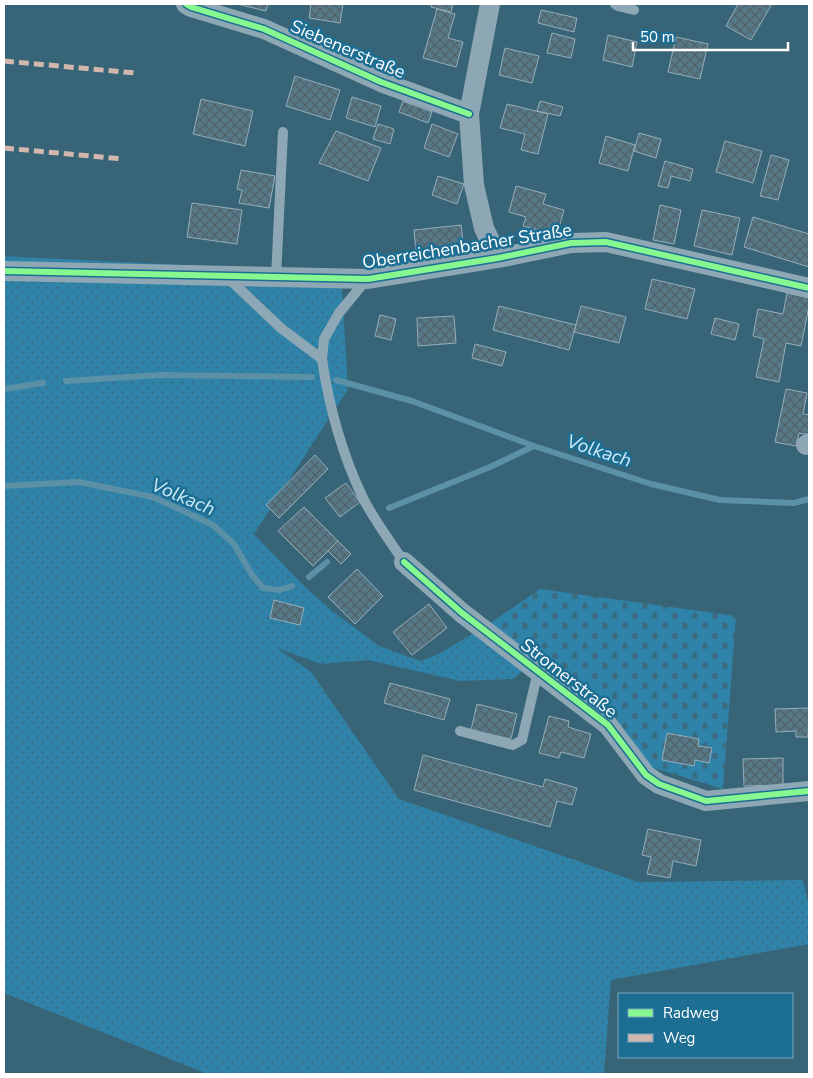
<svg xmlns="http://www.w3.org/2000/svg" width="813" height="1078" font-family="'Nunito Sans',sans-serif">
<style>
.grass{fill:url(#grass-dots)}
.cemetery{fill:url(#cemetery-stones)}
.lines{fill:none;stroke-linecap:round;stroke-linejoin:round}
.stream{stroke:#5b90a7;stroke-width:6}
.building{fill:url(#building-cross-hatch);stroke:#95aeb9}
.lane{stroke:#8da8b4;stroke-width:10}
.street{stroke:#8da8b4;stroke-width:20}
.quiet{stroke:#d1b7ad;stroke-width:5;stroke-dasharray:10 5;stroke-linecap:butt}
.cycleway-casing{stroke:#1d6e93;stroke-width:9}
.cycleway{stroke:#87f88f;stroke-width:6}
.labels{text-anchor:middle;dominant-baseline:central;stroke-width:5;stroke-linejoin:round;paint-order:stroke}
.street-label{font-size:18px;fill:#fff;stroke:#1d6e93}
.water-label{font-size:19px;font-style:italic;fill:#ccebf8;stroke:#1d6e93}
</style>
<defs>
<pattern id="grass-dots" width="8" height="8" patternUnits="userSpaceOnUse" patternTransform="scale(1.25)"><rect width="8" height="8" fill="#2f83a8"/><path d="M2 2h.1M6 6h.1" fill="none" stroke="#3c6a7f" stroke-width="1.8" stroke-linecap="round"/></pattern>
<pattern id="cemetery-stones" width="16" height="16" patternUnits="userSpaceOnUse" patternTransform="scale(1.25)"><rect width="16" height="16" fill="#2f83a8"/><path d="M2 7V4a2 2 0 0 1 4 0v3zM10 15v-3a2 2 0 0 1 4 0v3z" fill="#3c6a7f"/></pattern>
<pattern id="building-cross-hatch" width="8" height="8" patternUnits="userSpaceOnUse" patternTransform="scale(1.25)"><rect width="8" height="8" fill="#567988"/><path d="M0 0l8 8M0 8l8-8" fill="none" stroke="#51626a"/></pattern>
</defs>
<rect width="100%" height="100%" fill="#386478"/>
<path class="grass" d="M4 256 341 273 348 389 254 534 303 585 332 611 379 646 420 661 437 655 486 626 533 662 513 679 460 681 368 660 321 664 277 648 311 672 399 799 638 882 803 880 809 908V944L611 980 604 1074H208L4 993Z"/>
<path class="cemetery" d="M540 589 736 616 723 789 651 767 486 626Z"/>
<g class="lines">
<path class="stream" d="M336 380 412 401 534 446
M66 381 160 375 312 377
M4 389 43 383
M4 486 79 482 153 497 213 525 234 544 252 575 263 588 280 590 292 586
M389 508 490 467 534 446 651 484 720 500 794 503 809 499
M309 577 327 562"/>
</g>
<path class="building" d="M237 4H268L266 11Z
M311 4H343L340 23 309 18Z
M432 4H453L451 12 431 7Z
M738 4H772L751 40 726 26Z
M437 9 455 14 448 38 463 42 456 67 423 58Z
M541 10 577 18 574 32 538 23Z
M552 33 575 39 571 58 547 53Z
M608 35 637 42 632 67 603 60Z
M676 37 708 44 700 79 668 72Z
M505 48 539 56 532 83 499 75Z
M295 76 340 90 330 120 286 106Z
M352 97 381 106 375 127 346 118Z
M201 99 253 111 245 146 193 134Z
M403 101 432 112 428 123 399 112Z
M540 101 563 107 560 116 537 111Z
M507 104 548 114 538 154 521 150 525 134 500 128Z
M378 124 394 129 390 144 373 139Z
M432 124 458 134 449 157 424 148Z
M336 131 381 148 368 181 319 163Z
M639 133 661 139 656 158 634 151Z
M606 136 635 145 628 171 599 163Z
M725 141 762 151 753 183 716 172Z
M771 155 789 160 778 200 760 196Z
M665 161 693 169 690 181 671 176 668 188 658 186Z
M241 170 275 176 269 208 239 203 242 190 237 189Z
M438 176 464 184 457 204 432 195Z
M516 186 546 194 543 204 564 210 557 235 523 226 526 217 509 212Z
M192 203 242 210 237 244 187 237Z
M660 205 681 210 674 244 653 240Z
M702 210 740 218 732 255 694 246Z
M753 217 809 234V267L744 247Z
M461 225 464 248 416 253 414 230Z
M652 279 695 289 687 319 645 309Z
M787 293 809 298V306L801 346 786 343 779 382 756 377 764 339 753 336 758 309 783 314Z
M499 306 576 325 569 350 493 330Z
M581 306 626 317 619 343 574 332Z
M380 315 396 319 391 340 375 336Z
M454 316 456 343 418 346 417 318Z
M715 318 739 324 735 340 711 334Z
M475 344 506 352 502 366 472 358Z
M786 389 807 393 803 414 809 415V435L799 433 796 446 775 442Z
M315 455 328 469 279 518 266 505Z
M346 483 360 502 340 517 325 498Z
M304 507 338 541 313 566 278 531Z
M338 541 351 554 341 564 328 551Z
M357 569 383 596 355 624 328 597Z
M274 600 304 608 300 625 270 618Z
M429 604 447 628 412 655 393 632Z
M390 683 450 699 444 720 384 703Z
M477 704 517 714 511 739 471 730Z
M809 708 808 737H796V731L776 732 775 709Z
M549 716 569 721 568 727 591 734 584 758 561 752 559 758 539 753Z
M667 733 699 739 698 746 712 748 709 763 695 760 694 766 662 760Z
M423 755 543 787 545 779 577 788 572 805 557 801 550 827 414 790Z
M783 758V785L744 786 743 759Z
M648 829 701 840 696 866 673 861 670 878 647 874 651 857 642 855Z"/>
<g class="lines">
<path class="lane" d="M615 4 618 6 634 10
M227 277 282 329 322 359C329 407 342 454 363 498 374 520 390 541 404 562
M276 277 283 132
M322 359 324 339 339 313 367 279
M460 731 513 745 522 740 538 671"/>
<path class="street" d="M186 4 191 7 264 29 381 82 469 114
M490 4 469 114 474 185 484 228 498 258
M4 271 368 279 498 258 571 243 606 242 809 288
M806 445 809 443
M404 562 462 613 608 725 646 775 659 784 706 801 809 791"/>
<path class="quiet" d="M4 61 135 73
M4 148 123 159"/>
<defs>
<path id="cycleway" d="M186 4 191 7 264 29 381 82 469 114
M4 271 368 279 498 258 571 243 606 242 809 288
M404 562 462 613 608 725 646 775 659 784 706 801 809 791"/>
</defs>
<use href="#cycleway" class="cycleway-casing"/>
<use href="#cycleway" class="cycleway"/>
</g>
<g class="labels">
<g class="street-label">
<text transform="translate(348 49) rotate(23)">Siebenerstraße</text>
<text transform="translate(467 246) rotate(-9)">Oberreichenbacher Straße</text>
<text transform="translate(569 678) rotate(38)">Stromerstraße</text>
</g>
<g class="water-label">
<text transform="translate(599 451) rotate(18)">Volkach</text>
<text transform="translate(183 497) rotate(23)">Volkach</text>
</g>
</g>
<rect width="813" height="1078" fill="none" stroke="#ffffff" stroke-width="10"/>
<rect x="618" y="993" width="175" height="65" fill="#1d6e93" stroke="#77a8be"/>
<rect x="628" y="1009" width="25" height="8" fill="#87f88f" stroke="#77a8be"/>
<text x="663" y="1018" font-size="15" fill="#ffffff">Radweg</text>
<rect x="628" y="1034" width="25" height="8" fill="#d1b7ad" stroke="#77a8be"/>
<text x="663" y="1043" font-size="15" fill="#ffffff">Weg</text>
<path d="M633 42v8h155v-8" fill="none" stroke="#ffffff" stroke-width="2.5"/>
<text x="640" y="42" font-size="15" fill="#ffffff" stroke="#1d6e93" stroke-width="4" paint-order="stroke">50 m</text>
</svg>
